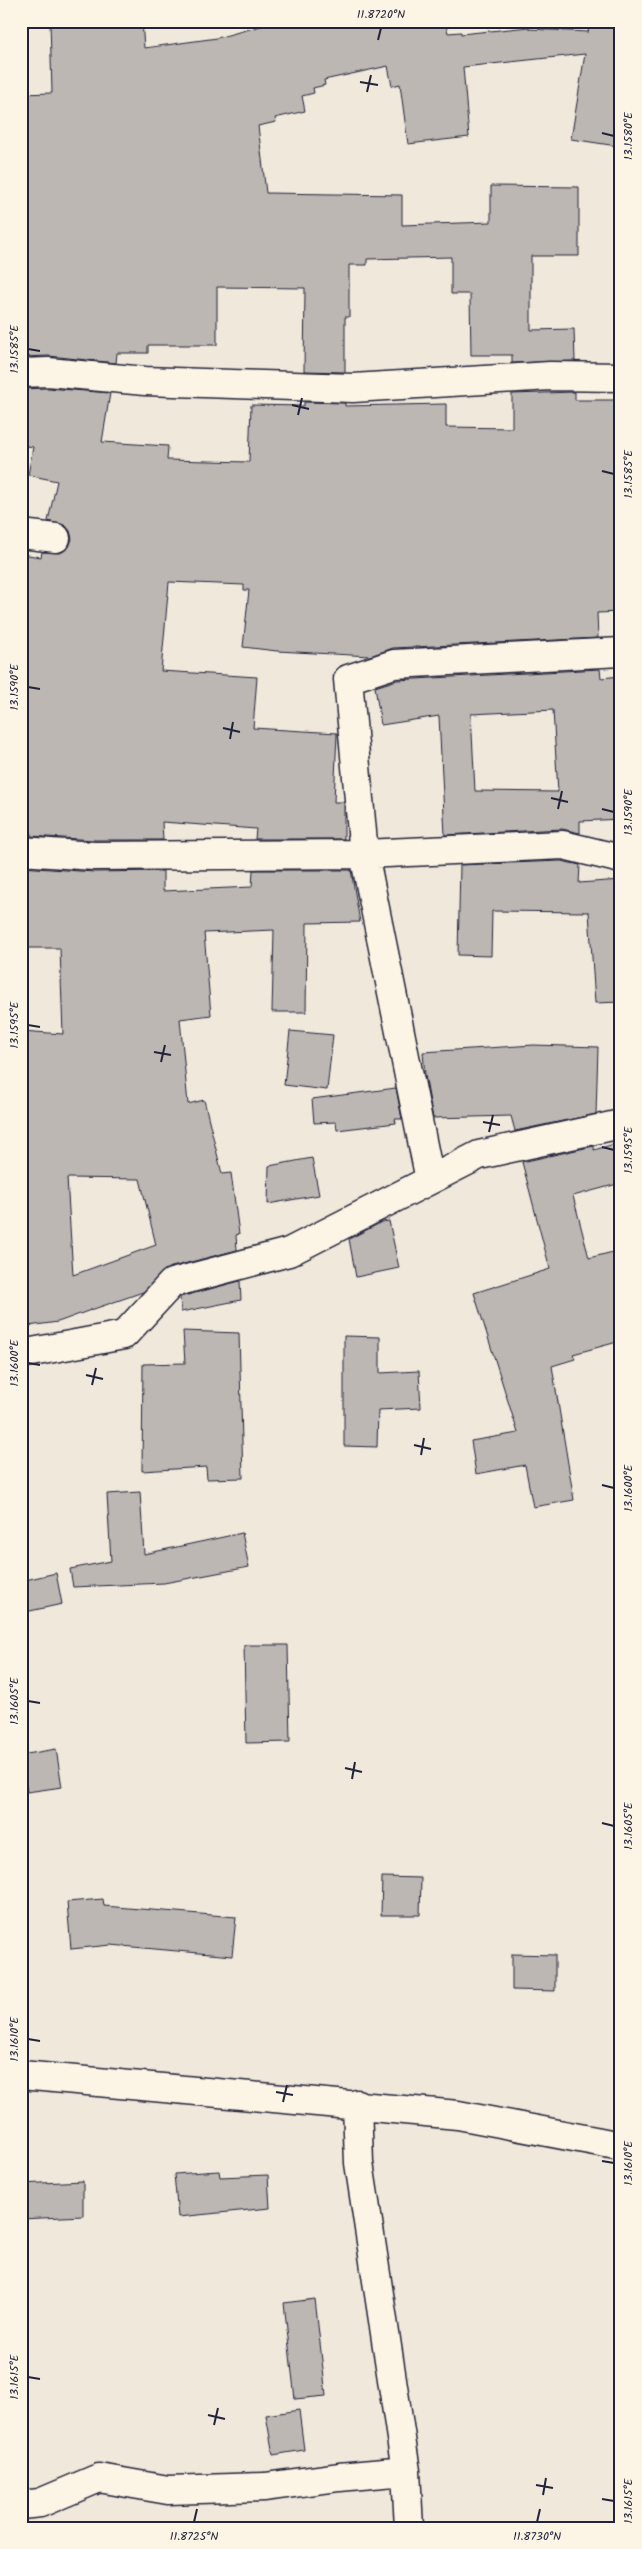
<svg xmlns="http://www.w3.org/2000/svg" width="642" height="2549" font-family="Kalam,sans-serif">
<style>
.building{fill:#bcb7b3;stroke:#22223b;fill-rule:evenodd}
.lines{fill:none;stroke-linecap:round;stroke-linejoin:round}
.minor-casing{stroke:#22223b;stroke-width:31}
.minor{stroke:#fcf5e5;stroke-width:28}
.ticks{fill:none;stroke:#22223b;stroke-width:2}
.neatline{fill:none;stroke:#22223b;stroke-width:2}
.ticks-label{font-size:12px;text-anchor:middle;fill:#22223b}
</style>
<rect width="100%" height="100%" fill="#efe8db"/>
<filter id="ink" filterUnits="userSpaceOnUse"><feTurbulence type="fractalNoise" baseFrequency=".02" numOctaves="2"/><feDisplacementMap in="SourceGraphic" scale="10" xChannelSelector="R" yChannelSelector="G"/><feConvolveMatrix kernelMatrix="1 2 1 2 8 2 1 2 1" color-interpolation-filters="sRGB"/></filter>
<g filter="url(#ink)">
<path class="building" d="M50 21H142L144 48 217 38 279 21H445L448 33 461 32V34L529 27V29L588 32 590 24 621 27V123L617 146 571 139 585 54 463 67 469 137 408 144 400 84 392 86 388 66 324 80 325 85 313 88 314 93 302 96 305 111 275 118 276 122 258 126 266 193 402 195V225L491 222V186L579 187V256H531V330L574 329 575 361 512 363V355H471L470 294H451V257L367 259V265H349V317H345V372L304 371 305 288 217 287V345H148V353H117L116 363 49 356 21 357V94L52 93Z
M48 388 110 393 102 442 168 446 167 460 249 462 251 405 304 406V402L345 403V406L446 404V427L512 428V394L575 392V400H621V612L597 613 598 638 393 648 370 656 277 651 243 647 249 590H244V585L169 582 161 671 257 677 253 728 337 733 334 802H344V839H255L256 829 162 822 163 840H94L31 836 25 762 21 554 41 557 42 552H62L69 547 72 539 70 531 66 526 48 521 57 481 28 475 33 447 21 445V389Z
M600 669 601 678 621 676V819L580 821V833L562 829 445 835 439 716 381 725 375 687 397 680ZM553 710 558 792 475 791 471 714Z
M561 861 580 865 579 883 621 880V1002L595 1003 589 912 492 911 491 956 458 955 460 865Z
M21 867 94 872 163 871V891L252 887 253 870H351L360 922 307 923 306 1012H272L274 930 204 933 211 1015 180 1019 188 1104 204 1100 222 1174 231 1173 239 1234 236 1235 237 1250 168 1268 143 1292 88 1311 58 1322 21 1327V1031L63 1034 60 948H21ZM67 1178 140 1179 156 1245 73 1275Z
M290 1031 333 1035 327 1090 284 1085Z
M534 1045 598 1047 596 1114 515 1131 511 1116 433 1118 425 1075 423 1052Z
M396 1088 402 1119H395L396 1123 337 1130 336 1122 314 1123 312 1099Z
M621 1142V1183L573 1196 589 1258 621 1250V1341L573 1354 575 1359 552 1366 574 1500 533 1507 525 1465 476 1474 471 1441 518 1433 474 1293 550 1269 522 1162 594 1146V1150Z
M312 1158 319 1195 268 1204 269 1166Z
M389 1221 399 1268 356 1277 349 1239 382 1222Z
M240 1281 241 1300 181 1312 180 1297Z
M183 1331 239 1333 243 1478 207 1479 206 1467 142 1471 143 1364 185 1363Z
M344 1336 380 1337V1373L419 1371 421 1408 378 1410 377 1447 344 1446Z
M140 1492 144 1554 242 1533 249 1567 164 1583 73 1587 70 1569 111 1561 107 1494Z
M56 1573 62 1604 21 1613V1581Z
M244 1645H288L290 1742 246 1743Z
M56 1749 62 1787 27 1792 21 1755Z
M382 1877 421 1878 420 1915H381Z
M103 1899 104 1906 236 1917 232 1956 111 1945 71 1949 67 1902Z
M512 1954 555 1955V1991L512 1990Z
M219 2171 220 2177 268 2175 270 2208 178 2217 174 2174Z
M83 2181V2216L21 2219V2184Z
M315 2299 326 2396 295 2399 284 2303Z
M299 2410 304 2450 273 2455 266 2415Z"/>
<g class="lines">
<defs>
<path id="minor" d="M21 373 48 372 145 381 353 388 550 376 621 377
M21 534 56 538
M21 851 94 856 364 854 563 845 621 859
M430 1180 364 854 348 679 394 664 621 652
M21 1354 124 1335 172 1283 289 1252 479 1155 621 1124
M21 2075 458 2115 621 2146
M357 2104 359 2163 406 2471 409 2528
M21 2505 40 2503 99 2478 168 2490 265 2487 339 2477 406 2471"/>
</defs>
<use href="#minor" class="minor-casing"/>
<use href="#minor" class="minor"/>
</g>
</g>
<path class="ticks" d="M378 40 381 28M360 82 378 85M367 92 371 75M602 133 614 136M28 349 40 351M292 405 309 409M298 415 302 398M602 471 614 474M28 687 40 689M223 728 240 732M230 739 233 722M551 798 568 802M558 809 562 791M602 809 614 812M28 1025 40 1027M154 1052 171 1055M161 1062 165 1045M483 1122 500 1125M489 1132 493 1115M602 1147 614 1150M28 1363 40 1365M86 1375 103 1379M92 1385 96 1368M414 1445 431 1449M421 1455 424 1438M602 1485 614 1488M28 1701 40 1703M345 1768 362 1772M352 1779 355 1762M602 1823 614 1826M28 2039 40 2041M276 2092 293 2095M283 2102 287 2085M602 2161 614 2163M28 2377 40 2379M208 2415 225 2419M214 2425 218 2408M536 2485 553 2488M543 2495 546 2478M602 2499 614 2501M194 2522 197 2509M537 2522 540 2509"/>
<rect width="642" height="2549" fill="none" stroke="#fcf5e5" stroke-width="55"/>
<rect x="28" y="28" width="586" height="2494" class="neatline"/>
<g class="ticks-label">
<text x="381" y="18">11.8720°N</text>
<text transform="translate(628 136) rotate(-90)" y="4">13.1580°E</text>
<text transform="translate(14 349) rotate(-90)" y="4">13.1585°E</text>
<text transform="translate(628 474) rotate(-90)" y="4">13.1585°E</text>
<text transform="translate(14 687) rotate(-90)" y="4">13.1590°E</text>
<text transform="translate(628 812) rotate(-90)" y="4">13.1590°E</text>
<text transform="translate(14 1025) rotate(-90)" y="4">13.1595°E</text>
<text transform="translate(628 1150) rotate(-90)" y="4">13.1595°E</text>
<text transform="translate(14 1363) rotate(-90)" y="4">13.1600°E</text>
<text transform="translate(628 1488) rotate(-90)" y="4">13.1600°E</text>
<text transform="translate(14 1701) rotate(-90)" y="4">13.1605°E</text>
<text transform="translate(628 1826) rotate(-90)" y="4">13.1605°E</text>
<text transform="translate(14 2039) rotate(-90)" y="4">13.1610°E</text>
<text transform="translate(628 2163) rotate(-90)" y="4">13.1610°E</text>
<text transform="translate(14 2377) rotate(-90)" y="4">13.1615°E</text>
<text transform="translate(628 2501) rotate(-90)" y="4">13.1615°E</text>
<text x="194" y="2540">11.8725°N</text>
<text x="537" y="2540">11.8730°N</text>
</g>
</svg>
